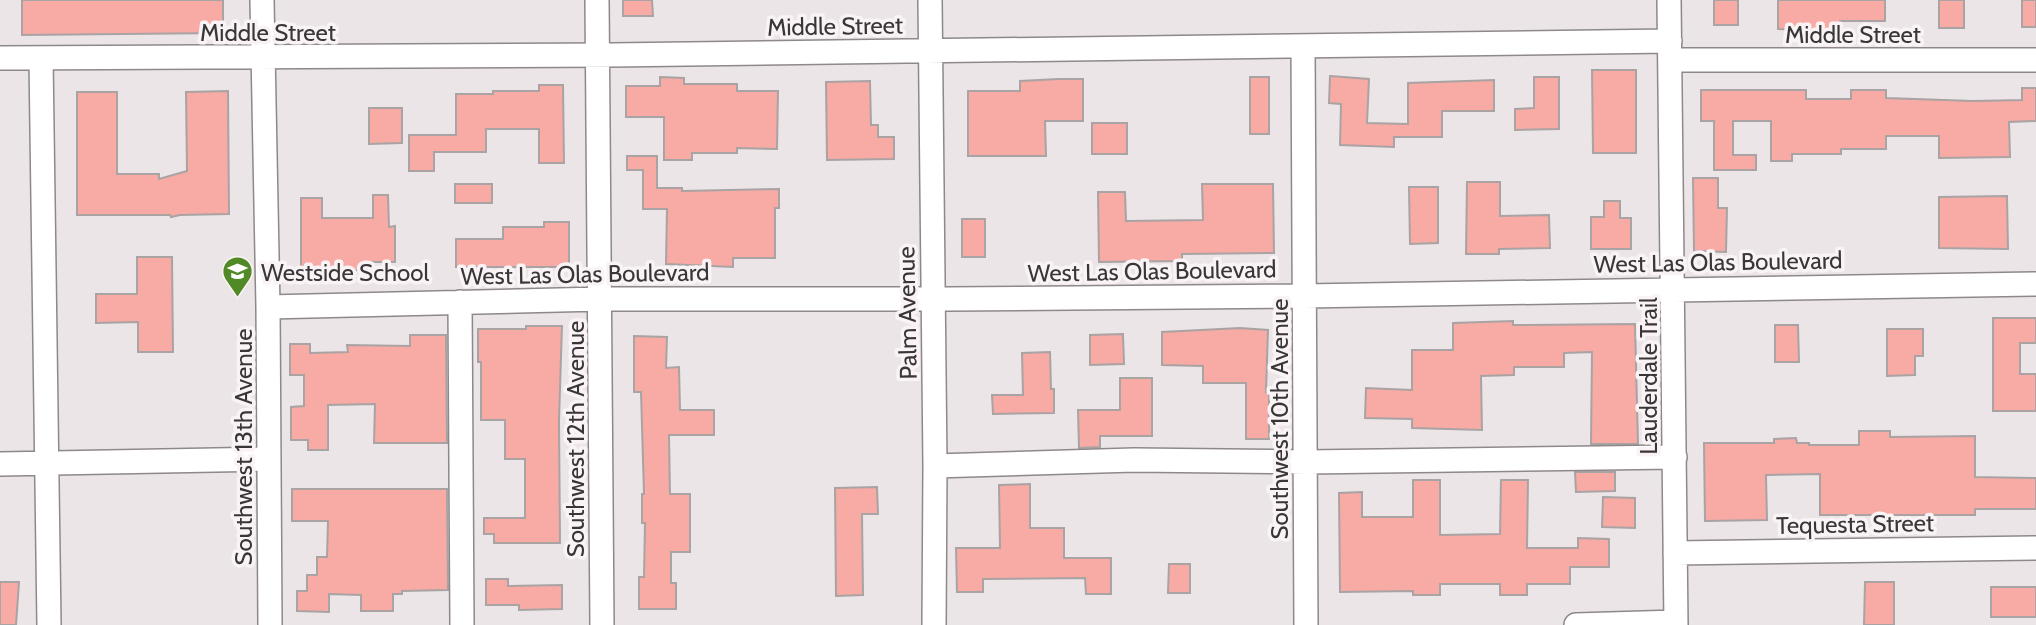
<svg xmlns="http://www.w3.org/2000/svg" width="2036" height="625" font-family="Cabin,sans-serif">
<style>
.building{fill:#f8aaa5;stroke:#a9a3a3;stroke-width:2}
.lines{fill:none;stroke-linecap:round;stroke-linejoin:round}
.minor-casing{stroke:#8e888a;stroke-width:26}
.minor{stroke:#fff;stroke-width:23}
.labels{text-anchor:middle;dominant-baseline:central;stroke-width:7;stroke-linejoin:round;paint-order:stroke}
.street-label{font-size:24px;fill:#383637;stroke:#f9f3f5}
.poi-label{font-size:24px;fill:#383637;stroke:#f9f3f5;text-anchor:start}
</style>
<rect width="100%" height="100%" fill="#ece5e7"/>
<path class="building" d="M22 0H223V33L22 35Z
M623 0H652L653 16H623Z
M1714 0H1738V25H1714Z
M1778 0H1885V21H1840V31L1778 29Z
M1939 0H1964V28H1939Z
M2022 0H2036V27H2022Z
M1592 70H1636V153H1593Z
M1330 76 1369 79 1367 123 1408 124V83L1494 80V111H1442V137H1394V147L1340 145 1341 104 1329 103Z
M660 77 684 78V84H737V91H778L777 149 737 148V153H692V160H664V117H626V86H660Z
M1250 77H1269V134H1250Z
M1534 77H1559V129L1515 130V109L1534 108Z
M1059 79H1083V121H1045L1046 156H968V91H1020V81Z
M870 81 871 125H878V137H894V159L827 160 826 82Z
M539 85H563L564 163H539V129H486V152H434V171H409V135H456V94H493V91H539Z
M2022 88H2036V121L2009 122 2010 157 1939 158V136H1886V149H1841V154H1792V161H1771V121H1733V155H1756V170H1714V121H1701V90H1806V99H1851V90H1886V98L1973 101 2022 100Z
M228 91 229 214 180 215 171 217 170 215H77V92H117V174H159V179L187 171 186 92Z
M369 108H402V143L369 144Z
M1092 123H1127V154H1092Z
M627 156H657V188H682V191L779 189V208H775V258H733V267L666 264 667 209H643V170H627Z
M1693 178H1718V208H1727L1726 252 1694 251Z
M1467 182H1500V216L1549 215 1550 248 1499 249V254H1466Z
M455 184H492V203H455Z
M1202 184H1273L1274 253 1182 254V261L1099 262 1098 192H1125L1126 221 1203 220Z
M1409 187H1438V243L1410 244Z
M373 195H388L389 227 395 226V262H365V270L301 271V198H322V218H373Z
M2007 196 2008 249 1939 248V197Z
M1604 201H1620V218H1631V249H1591V217H1604Z
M962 219H985V257H962Z
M544 222H569V267H456V239H503V227H544Z
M137 257H172L173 352H138V322L96 323V294H137Z
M1993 318H2036V343H2020V374H2036V411H1993Z
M1513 321V325L1635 324 1638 444H1591L1592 352 1564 353V367H1514V375L1481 376 1482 430 1412 428V419L1365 418 1366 388 1412 390V350H1453V323Z
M1775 325H1798L1799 362H1775Z
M526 326H562L559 420 560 543H494V534H484V518H525V459H505V420H481V362H478V329H526Z
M1240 328 1268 330 1266 392H1269V439H1246V383H1203V366L1162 365V332Z
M1887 329H1923V356H1915V375L1887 376Z
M1123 334 1124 364 1090 365V335Z
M410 335H446L447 443H374L375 404 328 405V450H308V440H291V407L304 406V375H290V344H310V353L348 352 347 345 410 346Z
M634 336 667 337 666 368 679 367 680 410H714V435H669L670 494H690V552H671V583H676V609H639V577H644L645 523H642V494H644L641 392H634Z
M1050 352 1051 389H1054V413L993 414 992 395H1023L1022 353Z
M1120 378H1152V436H1100V447L1079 448 1078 410H1120Z
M1859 431H1890V437L1975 436V477L2036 478V509H1975V515H1820V474L1766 475 1767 520 1705 521 1704 443H1774V439L1796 438 1797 443H1809V445H1859Z
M1575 472H1615V491L1576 492Z
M1413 480H1440V535L1500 534 1501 480H1528L1527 548H1578V538L1609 539V567H1570V584H1527V595H1500V584H1440V595H1413V591L1340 592 1339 493 1362 492V517H1413Z
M1030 484V528H1064V558H1111V594H1086L1085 578 983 579V592H957L956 548H1000L999 485Z
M877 487 878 514H862L863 595 836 596 835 488Z
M292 489H447L448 590 402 591V594H393V611H361V595L329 594V612L297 611V591H307V575H317V557H327L328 521H292Z
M1603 497 1635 498V528L1602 527Z
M1169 564H1190V593H1168Z
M486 579H508V586L562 585V609L519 610V605H486Z
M0 582H19L16 625H0Z
M1865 582H1894V625H1864Z
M1991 587H2036V617H1991Z"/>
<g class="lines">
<defs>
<path id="minor" d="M262 0 268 307 270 625
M597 0 602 625
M930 0 935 466 934 625
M1669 0 1676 625
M1303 46 1306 625
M0 58 611 55 1670 41
M41 58 49 625
M1670 60H2036
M460 302 462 625
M268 307 600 299H949L1305 296 2036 284
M0 464 269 459
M935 466 1134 460 1307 462 1675 457
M1675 553 2036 548
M1576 625 1676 622"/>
</defs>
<use href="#minor" class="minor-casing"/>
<use href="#minor" class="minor"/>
</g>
<defs>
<symbol id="school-pin" viewBox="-11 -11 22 30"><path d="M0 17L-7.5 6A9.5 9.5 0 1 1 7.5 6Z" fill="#508925" stroke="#f9f3f5"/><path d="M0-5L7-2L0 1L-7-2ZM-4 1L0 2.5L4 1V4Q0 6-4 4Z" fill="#fff"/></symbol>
</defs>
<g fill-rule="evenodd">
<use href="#school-pin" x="220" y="254" width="35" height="47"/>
</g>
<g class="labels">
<g class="street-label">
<text transform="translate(835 26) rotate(-1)">Middle Street</text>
<text x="268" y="32">Middle Street</text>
<text x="1853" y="34">Middle Street</text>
<text transform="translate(1718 262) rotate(-1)">West Las Olas Boulevard</text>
<text transform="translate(1152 271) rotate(-1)">West Las Olas Boulevard</text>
<text transform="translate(585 274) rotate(-1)">West Las Olas Boulevard</text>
<text transform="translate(907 313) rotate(-91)">Palm Avenue</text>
<text transform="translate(1648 376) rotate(-90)">Lauderdale Trail</text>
<text transform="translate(1279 419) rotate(-90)">Southwest 10th Avenue</text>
<text transform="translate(575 439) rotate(-90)">Southwest 12th Avenue</text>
<text transform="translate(243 447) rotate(-90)">Southwest 13th Avenue</text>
<text transform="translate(1855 524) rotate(-1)">Tequesta Street</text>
</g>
<g class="poi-label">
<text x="261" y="272">Westside School</text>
</g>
</g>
</svg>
